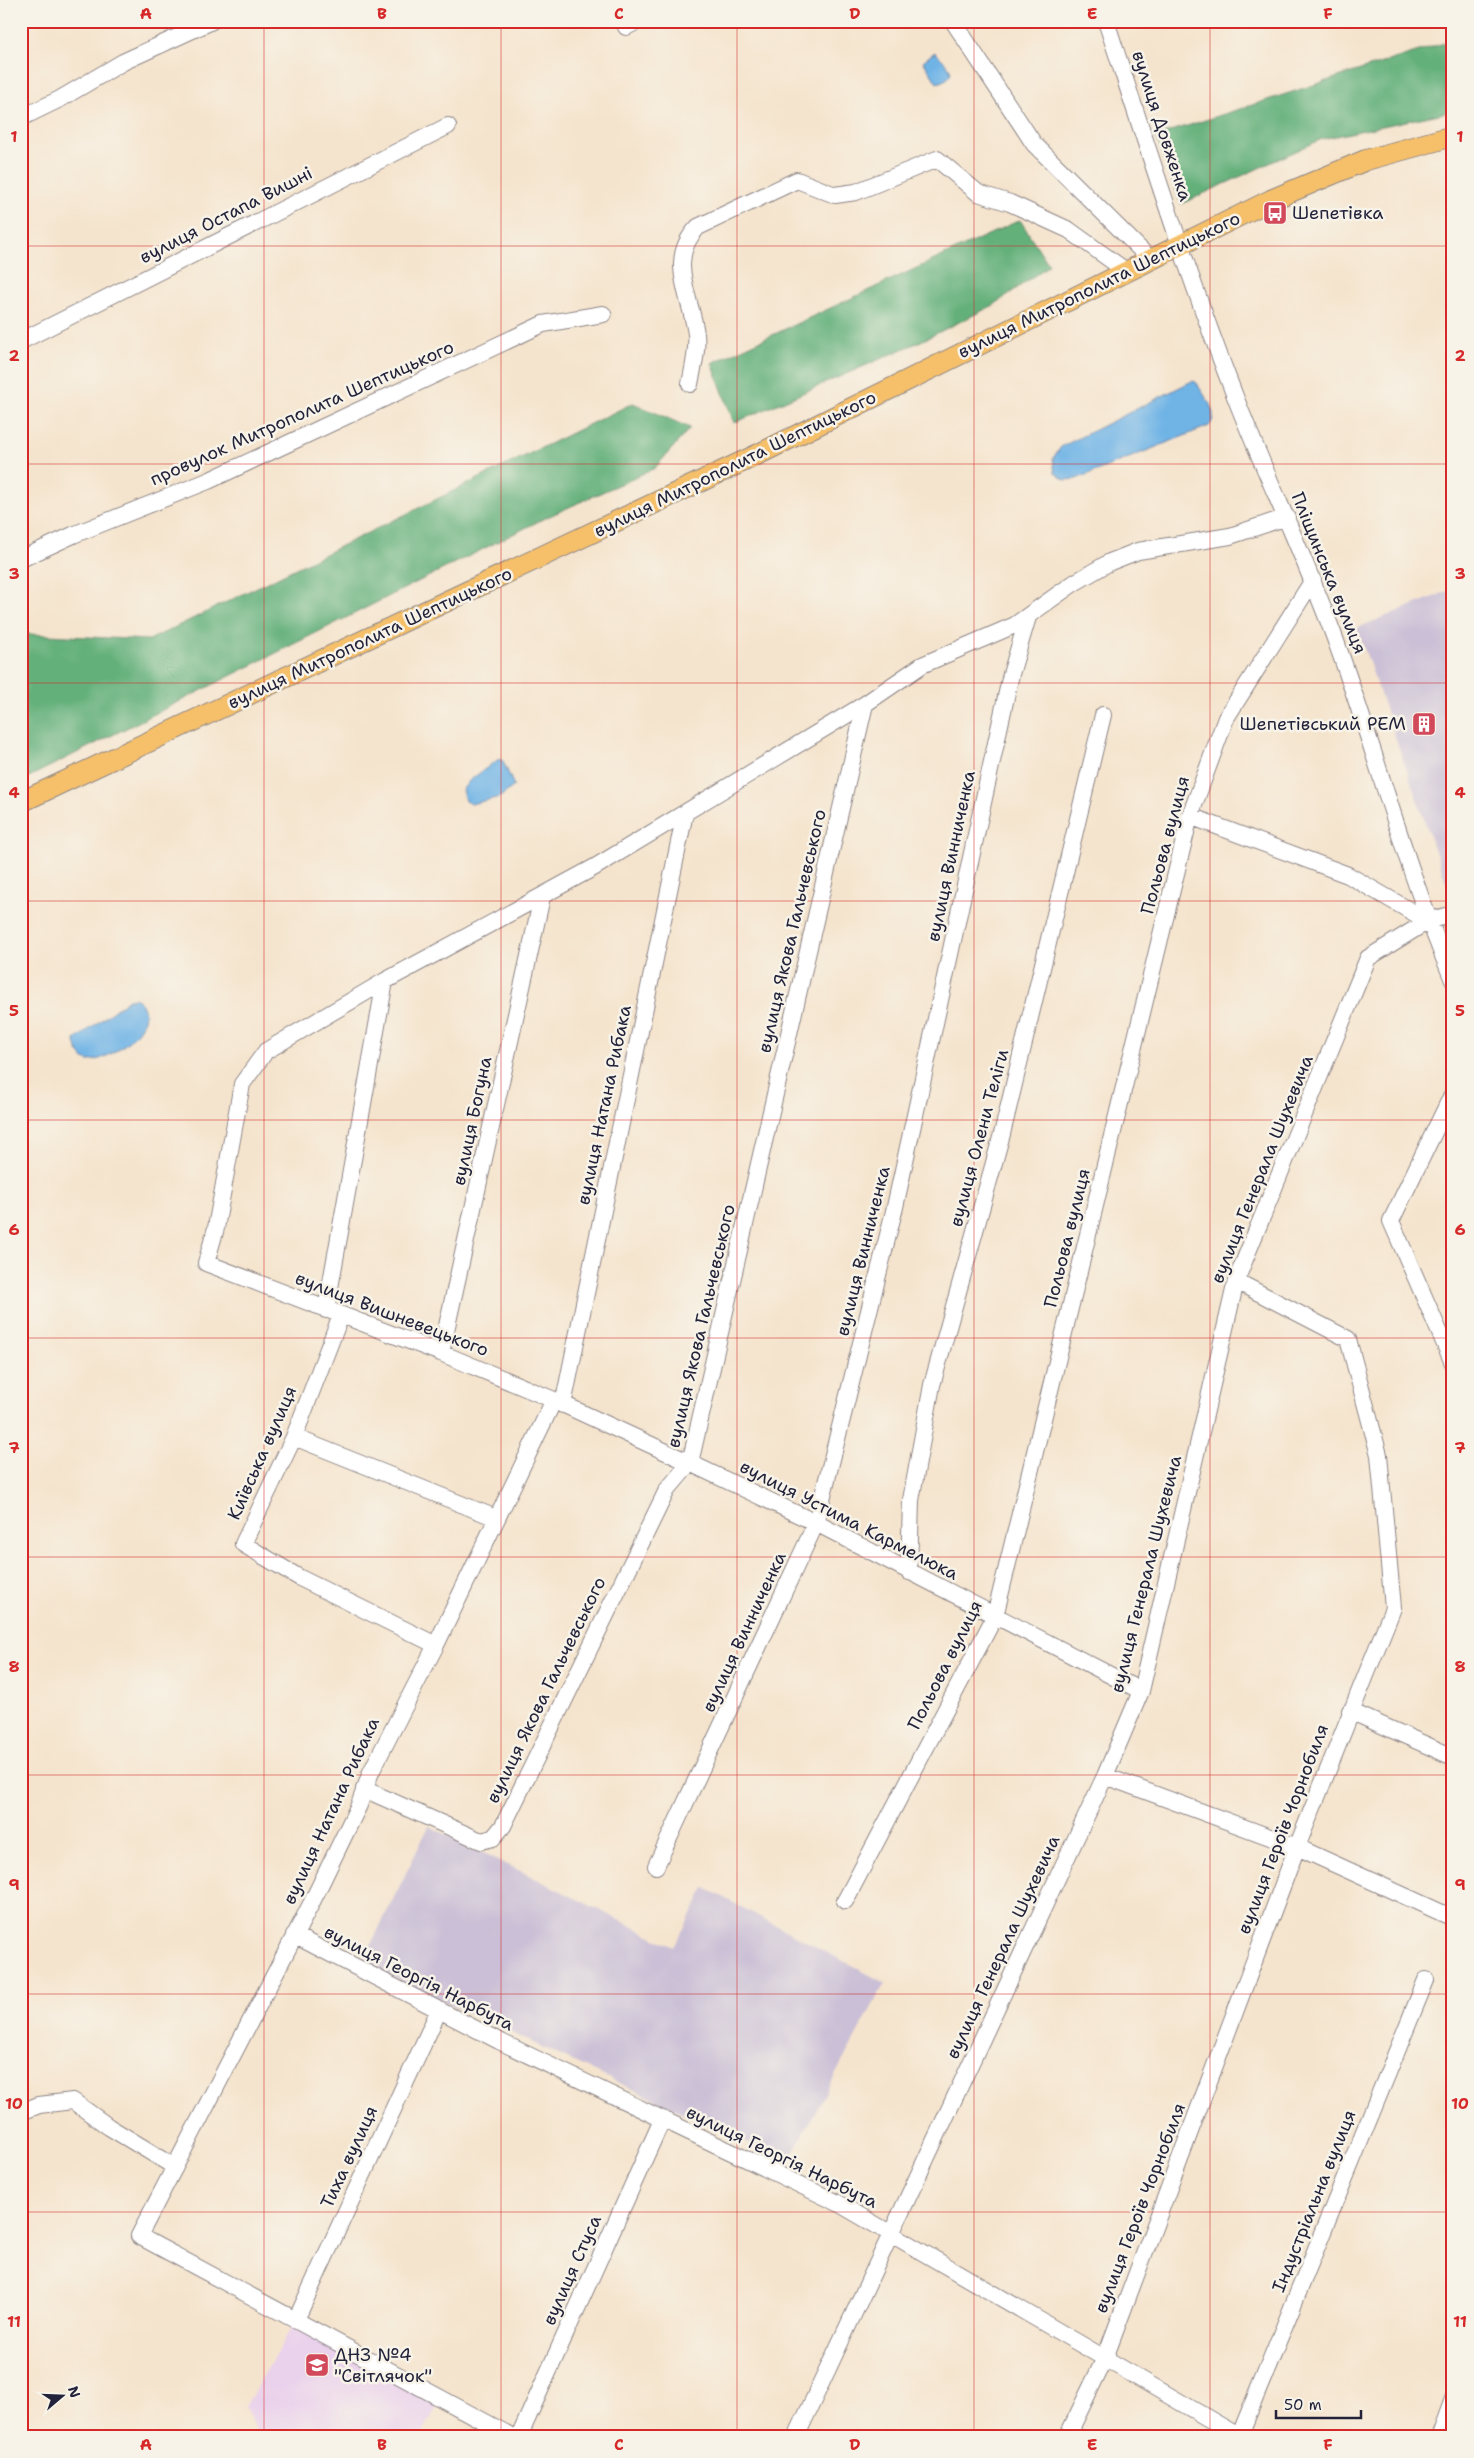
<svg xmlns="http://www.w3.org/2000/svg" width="1474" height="2458" font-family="'Shantell Sans',sans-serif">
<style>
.built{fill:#ead1ec}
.industrial{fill:#cabfd6}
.forest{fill:#64b07a;stroke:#43695a}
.water{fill:#70b4e6;stroke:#496b90}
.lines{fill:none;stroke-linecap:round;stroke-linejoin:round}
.minor-casing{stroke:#8c8384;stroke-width:18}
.major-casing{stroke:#8c8384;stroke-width:22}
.minor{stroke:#fff;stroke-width:16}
.major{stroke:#f6c06b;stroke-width:20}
.grid{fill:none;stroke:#d62828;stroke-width:1;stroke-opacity:0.55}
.labels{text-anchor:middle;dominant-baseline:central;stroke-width:5;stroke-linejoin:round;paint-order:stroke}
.street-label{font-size:18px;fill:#22223b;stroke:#f7f3e8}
.poi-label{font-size:18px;fill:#22223b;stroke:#f7f3e8;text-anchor:start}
.neatline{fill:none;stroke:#d62828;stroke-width:2}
.grid-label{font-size:16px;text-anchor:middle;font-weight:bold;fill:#d62828}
</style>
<rect width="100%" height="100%" fill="#f7f3e8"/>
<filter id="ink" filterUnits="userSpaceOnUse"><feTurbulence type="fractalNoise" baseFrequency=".02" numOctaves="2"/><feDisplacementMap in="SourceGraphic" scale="10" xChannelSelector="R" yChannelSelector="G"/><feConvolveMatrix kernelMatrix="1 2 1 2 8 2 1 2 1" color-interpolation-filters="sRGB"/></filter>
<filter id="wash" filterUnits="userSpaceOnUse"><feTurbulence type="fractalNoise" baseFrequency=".0096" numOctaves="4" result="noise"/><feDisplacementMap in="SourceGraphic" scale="20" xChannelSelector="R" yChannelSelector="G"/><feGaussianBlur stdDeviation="1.12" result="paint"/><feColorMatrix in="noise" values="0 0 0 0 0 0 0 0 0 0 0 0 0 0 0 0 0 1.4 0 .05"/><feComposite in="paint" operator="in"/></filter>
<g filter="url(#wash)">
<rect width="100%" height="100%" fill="#f5e4cd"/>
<path class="built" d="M293 2325 438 2405 420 2437H259L245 2407Z"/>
<path class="industrial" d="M1453 589V902L1357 628Z
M429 1826 674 1947 705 1888 885 1983 788 2162 362 1963Z"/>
<path class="forest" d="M1453 40V111L1322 139 1181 204 1156 136Z
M1020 220 1049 265 994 305 917 343 734 423 712 363Z
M633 403 690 428 655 468 543 519 21 781V637L28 634 149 640Z"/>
<path class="water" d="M935 52C946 64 963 75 937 83L923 61Z
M1192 381 1196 382C1203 395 1221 413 1209 426L1076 479 1065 480 1055 473 1053 458 1061 447Z
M499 759 503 761 514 786 500 797 471 804 465 801 462 790 470 780Z
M135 998C167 1019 112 1061 89 1061 81 1060 75 1047 75 1040L129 999Z"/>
</g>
<g filter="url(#ink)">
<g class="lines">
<defs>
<path id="minor" d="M953 21 1034 144 1150 259
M1106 21C1148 149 1189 279 1238 404 1269 482 1305 558 1334 636 1376 750 1405 868 1453 980
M626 27 638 21
M21 118 60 99 123 62 212 21
M21 341 448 126
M690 384C693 368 698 350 696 334 691 295 666 260 698 227L797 180 835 195 856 192 937 159 978 193 1010 203 1069 230 1126 271
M21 559 73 535 208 481 543 324 603 314
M1190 816 1348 875 1428 921
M1453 1093 1391 1221 1453 1363
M326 1310 385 981
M341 1315 294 1437 243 1544 300 1578 436 1645
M441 1353 542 897
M563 1405 685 813
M294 1437 496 1518
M909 1572 911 1500 932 1385 1002 1134 1103 715
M1141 1691 816 1523 690 1463 554 1400 441 1353 206 1263 216 1228 242 1084 266 1051 385 981 595 867 865 704 922 665 1015 625 1074 583 1110 562 1138 551 1230 536 1287 517
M1350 1711 1453 1757
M1105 1776 1297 1847 1453 1918
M364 1789 481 1841 493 1838 503 1826 667 1490 690 1463 865 704
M656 1866 816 1523 895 1207 1011 674 1028 617
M845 1901 995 1616 1190 816 1226 718 1313 580
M294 1935 499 2041 838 2203 1240 2437
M21 2112 39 2105 73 2101 109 2127 175 2167
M296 2320 439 2010
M513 2437 139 2236 311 1904 359 1805 371 1772 436 1645 554 1400
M519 2437 662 2120
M796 2437 1105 1776 1141 1691 1236 1281 1368 958 1428 921 1453 914
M1067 2437 1105 2358 1297 1847 1393 1608 1379 1455 1348 1339 1236 1281
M1239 2437 1426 1980
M1439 2437 1453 2399"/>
<path id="major" d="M21 802 763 452 1271 200 1366 160 1453 136"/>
</defs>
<use href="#minor" class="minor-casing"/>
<use href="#major" class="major-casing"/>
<use href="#minor" class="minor"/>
<use href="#major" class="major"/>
</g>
</g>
<path class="grid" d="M264 21V2437M501 21V2437M737 21V2437M974 21V2437M1210 21V2437M21 246H1453M21 464H1453M21 683H1453M21 901H1453M21 1120H1453M21 1338H1453M21 1557H1453M21 1775H1453M21 1994H1453M21 2212H1453"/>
<defs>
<symbol id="bus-square" viewBox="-11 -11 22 22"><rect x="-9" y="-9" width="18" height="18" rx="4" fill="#d1495b" stroke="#f7f3e8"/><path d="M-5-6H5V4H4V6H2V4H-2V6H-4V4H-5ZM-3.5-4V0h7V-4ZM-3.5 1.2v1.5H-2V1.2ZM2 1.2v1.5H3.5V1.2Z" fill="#fff"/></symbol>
<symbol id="building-square" viewBox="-11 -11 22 22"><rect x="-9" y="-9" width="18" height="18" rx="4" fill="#d1495b" stroke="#f7f3e8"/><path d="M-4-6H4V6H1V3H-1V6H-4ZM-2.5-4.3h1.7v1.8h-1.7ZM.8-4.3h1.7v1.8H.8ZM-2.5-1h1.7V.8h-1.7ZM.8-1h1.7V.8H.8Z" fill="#fff"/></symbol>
<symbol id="school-square" viewBox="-11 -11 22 22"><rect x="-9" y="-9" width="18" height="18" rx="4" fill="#d1495b" stroke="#f7f3e8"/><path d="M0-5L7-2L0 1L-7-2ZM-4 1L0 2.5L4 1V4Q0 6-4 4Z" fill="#fff"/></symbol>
</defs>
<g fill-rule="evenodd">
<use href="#bus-square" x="1261" y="199" width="28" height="28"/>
<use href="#building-square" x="1410" y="710" width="28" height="28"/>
<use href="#school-square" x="303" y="2351" width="28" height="28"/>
</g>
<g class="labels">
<g class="street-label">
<text transform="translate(1162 126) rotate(72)">вулиця Довженка</text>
<text transform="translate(226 215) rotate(-27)">вулиця Остапа Вишні</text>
<text transform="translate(1099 285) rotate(-26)">вулиця Митрополита Шептицького</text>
<text transform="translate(302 413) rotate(-24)">провулок Митрополита Шептицького</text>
<text transform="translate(735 464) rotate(-26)">вулиця Митрополита Шептицького</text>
<text transform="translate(1329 573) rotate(68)">Пліщинська вулиця</text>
<text transform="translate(370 638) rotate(-25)">вулиця Митрополита Шептицького</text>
<text transform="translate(1165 845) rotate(-75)">Польова вулиця</text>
<text transform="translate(951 856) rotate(-78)">вулиця Винниченка</text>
<text transform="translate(792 931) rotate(-77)">вулиця Якова Гальчевського</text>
<text transform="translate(604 1105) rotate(-78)">вулиця Натана Рибака</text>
<text transform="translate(472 1121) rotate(-78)">вулиця Богуна</text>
<text transform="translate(979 1138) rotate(-75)">вулиця Олени Теліги</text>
<text transform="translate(1262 1169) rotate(-68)">вулиця Генерала Шухевича</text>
<text transform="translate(1067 1238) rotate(-76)">Польова вулиця</text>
<text transform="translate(863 1251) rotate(-76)">вулиця Винниченка</text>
<text transform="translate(392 1314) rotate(21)">вулиця Вишневецького</text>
<text transform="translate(701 1326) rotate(-77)">вулиця Якова Гальчевського</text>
<text transform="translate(262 1453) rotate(-66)">Київська вулиця</text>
<text transform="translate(849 1520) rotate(27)">вулиця Устима Кармелюка</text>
<text transform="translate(1146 1574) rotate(-76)">вулиця Генерала Шухевича</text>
<text transform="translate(744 1632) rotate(-65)">вулиця Винниченка</text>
<text transform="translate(945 1665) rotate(-63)">Польова вулиця</text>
<text transform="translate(546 1690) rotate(-64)">вулиця Якова Гальчевського</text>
<text transform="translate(331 1811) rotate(-65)">вулиця Натана Рибака</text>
<text transform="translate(1283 1829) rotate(-69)">вулиця Героїв Чорнобиля</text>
<text transform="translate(1003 1947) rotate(-65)">вулиця Генерала Шухевича</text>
<text transform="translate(419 1978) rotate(27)">вулиця Георгія Нарбута</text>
<text transform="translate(349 2157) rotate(-65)">Тиха вулиця</text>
<text transform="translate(782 2157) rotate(26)">вулиця Георгія Нарбута</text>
<text transform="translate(1314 2201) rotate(-68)">Індустріальна вулиця</text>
<text transform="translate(1140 2208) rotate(-69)">вулиця Героїв Чорнобиля</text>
<text transform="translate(572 2270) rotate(-66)">вулиця Стуса</text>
</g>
<g class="poi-label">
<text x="1292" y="213">Шепетівка</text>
<text x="1406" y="724" text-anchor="end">Шепетівський РЕМ</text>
<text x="334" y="2355">ДНЗ №4<tspan x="334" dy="21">"Світлячок"</tspan></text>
</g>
</g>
<rect width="1474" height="2458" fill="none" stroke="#f7f3e8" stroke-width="55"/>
<g transform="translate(62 2396) rotate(71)" stroke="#f7f3e8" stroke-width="4" paint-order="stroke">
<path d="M0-4L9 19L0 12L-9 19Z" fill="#22223b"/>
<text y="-8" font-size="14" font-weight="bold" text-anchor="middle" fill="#22223b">N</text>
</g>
<path d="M1276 2410v8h85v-8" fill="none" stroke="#22223b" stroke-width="2.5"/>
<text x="1284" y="2410" font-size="15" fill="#22223b" stroke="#f7f3e8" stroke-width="4" paint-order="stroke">50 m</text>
<rect x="28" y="28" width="1418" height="2402" class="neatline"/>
<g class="grid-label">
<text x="146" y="19">A</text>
<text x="382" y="19">B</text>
<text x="619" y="19">C</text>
<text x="855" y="19">D</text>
<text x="1092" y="19">E</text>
<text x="1328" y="19">F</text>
<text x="14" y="142">1</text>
<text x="1460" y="142">1</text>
<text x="14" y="361">2</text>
<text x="1460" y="361">2</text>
<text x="14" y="579">3</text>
<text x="1460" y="579">3</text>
<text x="14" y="798">4</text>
<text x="1460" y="798">4</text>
<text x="14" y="1016">5</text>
<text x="1460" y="1016">5</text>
<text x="14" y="1235">6</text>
<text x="1460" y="1235">6</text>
<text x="14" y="1453">7</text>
<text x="1460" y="1453">7</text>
<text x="14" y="1672">8</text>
<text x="1460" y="1672">8</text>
<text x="14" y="1890">9</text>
<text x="1460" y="1890">9</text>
<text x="14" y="2109">10</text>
<text x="1460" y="2109">10</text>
<text x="14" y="2327">11</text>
<text x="1460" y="2327">11</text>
<text x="146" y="2450">A</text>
<text x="382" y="2450">B</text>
<text x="619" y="2450">C</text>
<text x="855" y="2450">D</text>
<text x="1092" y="2450">E</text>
<text x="1328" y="2450">F</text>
</g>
</svg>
